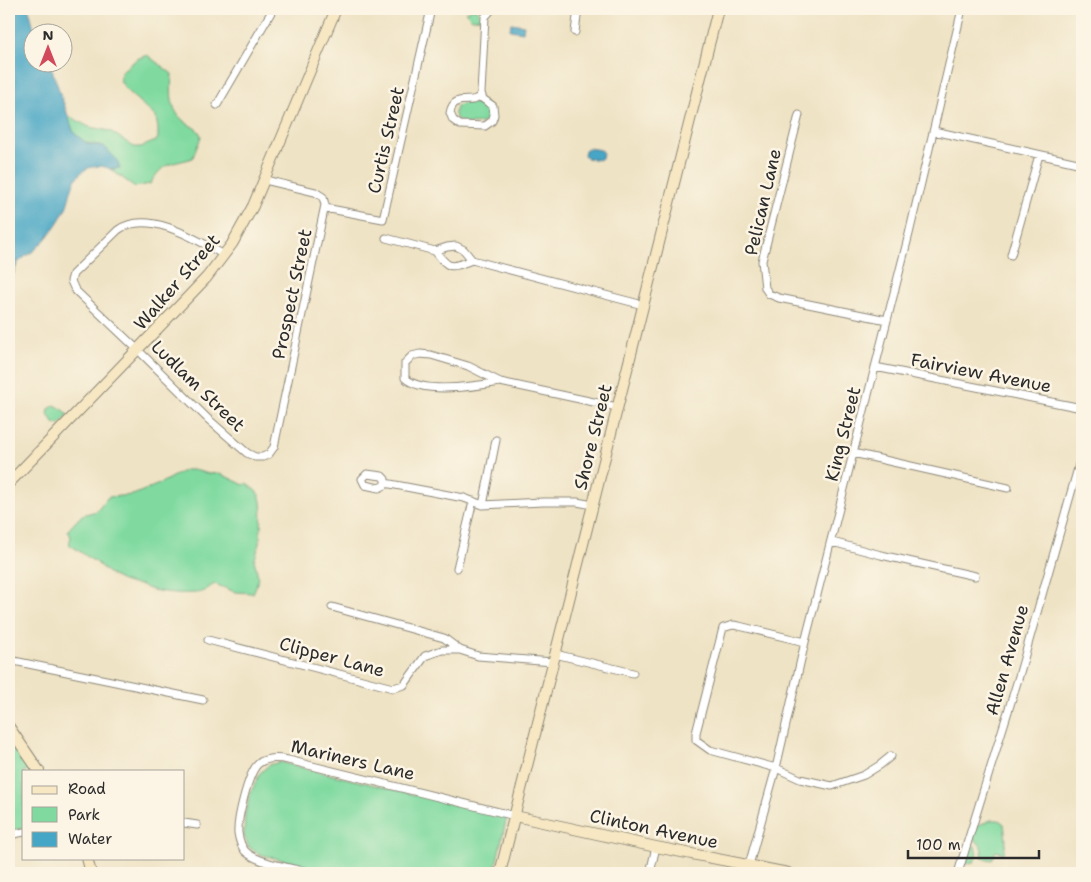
<svg xmlns="http://www.w3.org/2000/svg" width="1091" height="882" font-family="'Shantell Sans',sans-serif">
<style>
.green{fill:#80daa0;stroke:#568266}
.water{fill:#46a6c5;stroke:#386878}
.lines{fill:none;stroke-linecap:round;stroke-linejoin:round}
.street-casing{stroke:#8d8778;stroke-width:9}
.secondary-casing{stroke:#8d8778;stroke-width:12}
.street{stroke:#fff;stroke-width:7}
.secondary{stroke:#f7e8c3;stroke-width:10}
.labels{text-anchor:middle;dominant-baseline:central;stroke-width:5;stroke-linejoin:round;paint-order:stroke}
.street-label{font-size:18px;fill:#2b2b2b;stroke:#fcf5e5}
</style>
<rect width="100%" height="100%" fill="#fcf5e5"/>
<filter id="ink" filterUnits="userSpaceOnUse"><feTurbulence type="fractalNoise" baseFrequency=".02" numOctaves="2"/><feDisplacementMap in="SourceGraphic" scale="10" xChannelSelector="R" yChannelSelector="G"/><feConvolveMatrix kernelMatrix="1 2 1 2 8 2 1 2 1" color-interpolation-filters="sRGB"/></filter>
<filter id="wash" filterUnits="userSpaceOnUse"><feTurbulence type="fractalNoise" baseFrequency=".0096" numOctaves="4" result="noise"/><feDisplacementMap in="SourceGraphic" scale="20" xChannelSelector="R" yChannelSelector="G"/><feGaussianBlur stdDeviation="1.12" result="paint"/><feColorMatrix in="noise" values="0 0 0 0 0 0 0 0 0 0 0 0 0 0 0 0 0 1.4 0 .05"/><feComposite in="paint" operator="in"/></filter>
<g filter="url(#wash)">
<rect width="100%" height="100%" fill="#efe3c5"/>
<path class="green" d="M473 9H475L479 12 480 18 472 19 465 12Z
M147 55 172 74C171 90 169 110 184 121 189 126 199 128 201 136 201 139 194 152 193 158 170 165 164 161 150 184L135 187 110 169H116L101 145C82 144 71 137 69 116L89 127 110 131 134 147H141L156 141 158 138V129L156 117 126 90 120 80 122 71 137 59Z
M463 103 486 104C507 125 463 128 457 119 454 115 455 111 456 107Z
M55 405 65 411 68 416 59 425 54 423 48 415 49 409Z
M185 470H194L209 474 219 473 244 485 247 483C251 487 256 490 259 495 265 505 260 551 254 560 258 575 260 579 253 593L235 592 215 584C210 586 207 590 202 592 191 595 148 593 142 585 121 584 109 575 95 561L92 560 69 544 71 537 68 530 82 515 97 511 108 497 133 495 159 484Z
M9 734 35 771H24V828L9 831Z
M279 762 507 817 494 873H332L259 854 249 847 244 836 245 814 251 792 260 773 269 765Z
M991 820H999L1004 824 1006 840 1004 853 996 851 992 860 983 858 981 846 973 837 976 826Z
M970 845 975 846 977 855 974 862 966 863Z"/>
<path class="water" d="M9 9H29L35 32H32V62L50 64 74 133 88 144 104 146 116 159 120 168 110 169C102 164 87 166 81 173 71 182 71 196 66 208 59 222 48 238 36 249 31 253 22 258 18 263 14 270 13 278 9 284Z
M511 23 524 25 523 32 510 30Z
M588 148 601 150 603 153 602 158 599 160 587 158 584 155 585 150Z"/>
</g>
<g filter="url(#ink)">
<g class="lines">
<defs>
<path id="street" d="M575 32 578 9
M481 93 483 99 493 106 494 115 492 121 485 126 460 125 453 120 450 113C454 90 475 109 481 93L485 17 492 9
M217 105 273 9
M799 115 762 261 765 288 769 294 779 298 887 320
M934 131 1082 164
M325 208 383 219 431 9
M386 238 435 251 447 247 456 246 464 250 472 260 643 305
M435 251C450 270 450 268 472 260
M224 255C196 239 148 209 118 230L73 274 71 281 75 290 138 350 208 419 247 453 255 457H263L269 454 274 447 325 205 323 197 315 192 265 180
M1011 255 1039 155
M875 367 1082 408
M500 382C477 386 423 395 405 378V363L412 356 420 354 431 355 468 366 500 382 617 407
M853 453 1008 488
M367 474 382 476 385 479V485L379 488 365 485 362 479Z
M385 483 464 498 483 505 543 502H577L593 505
M483 505 496 440
M832 542 881 555 975 576
M457 568 473 501
M332 607 444 638 460 650
M208 640 393 688 404 685 425 656 442 650H460L478 656 553 662
M805 642 739 626 733 625 723 628 696 733V740L710 750 776 768 800 779 832 786 864 775 880 765 891 756
M555 654 633 673
M9 660 203 700
M184 823 197 825
M9 835 24 832
M749 865 776 768 805 642 909 234 962 9
M314 873C296 869 258 864 245 851 241 846 239 840 238 833 237 820 248 773 258 764 266 757 278 758 288 760L515 816
M650 873 656 847
M958 873 1019 676 1082 454"/>
<path id="secondary" d="M9 483 188 297 207 277 232 244 253 206 336 9
M9 727 39 771
M515 816 656 847 788 873
M87 858 91 873
M500 873 718 9"/>
</defs>
<use href="#street" class="street-casing"/>
<use href="#secondary" class="secondary-casing"/>
<use href="#street" class="street"/>
<use href="#secondary" class="secondary"/>
</g>
</g>
<g class="labels">
<g class="street-label">
<text transform="translate(386 140) rotate(-77)">Curtis Street</text>
<text transform="translate(763 202) rotate(-77)">Pelican Lane</text>
<text transform="translate(177 282) rotate(-49)">Walker Street</text>
<text transform="translate(292 294) rotate(-78)">Prospect Street</text>
<text transform="translate(981 373) rotate(11)">Fairview Avenue</text>
<text transform="translate(198 386) rotate(44)">Ludlam Street</text>
<text transform="translate(843 434) rotate(-76)">King Street</text>
<text transform="translate(593 437) rotate(-76)">Shore Street</text>
<text transform="translate(332 657) rotate(15)">Clipper Lane</text>
<text transform="translate(1007 660) rotate(-74)">Allen Avenue</text>
<text transform="translate(353 760) rotate(13)">Mariners Lane</text>
<text transform="translate(654 829) rotate(12)">Clinton Avenue</text>
</g>
</g>
<rect width="1091" height="882" fill="none" stroke="#fcf5e5" stroke-width="30"/>
<rect x="22" y="770" width="162" height="90" fill="#fcf5e5" stroke="#a8a49b"/>
<rect x="32" y="786" width="25" height="8" fill="#f7e8c3" stroke="#a8a49b"/>
<text x="68" y="794" font-size="15" fill="#2b2b2b">Road</text>
<rect x="32" y="807" width="25" height="15" fill="#80daa0" stroke="#a8a49b"/>
<text x="68" y="820" font-size="15" fill="#2b2b2b">Park</text>
<rect x="32" y="832" width="25" height="15" fill="#46a6c5" stroke="#a8a49b"/>
<text x="68" y="844" font-size="15" fill="#2b2b2b">Water</text>
<g transform="translate(48 48)"><circle r="24" fill="#fcf5e5" stroke="#a8a49b"/>
<path d="M0-4L9 19L0 12L-9 19Z" fill="#d1495b"/>
<text y="-8" font-size="14" font-weight="bold" text-anchor="middle" fill="#2b2b2b">N</text>
</g>
<path d="M908 850v8h131v-8" fill="none" stroke="#2b2b2b" stroke-width="2.5"/>
<text x="916" y="850" font-size="15" fill="#2b2b2b" stroke="#fcf5e5" stroke-width="4" paint-order="stroke">100 m</text>
</svg>
